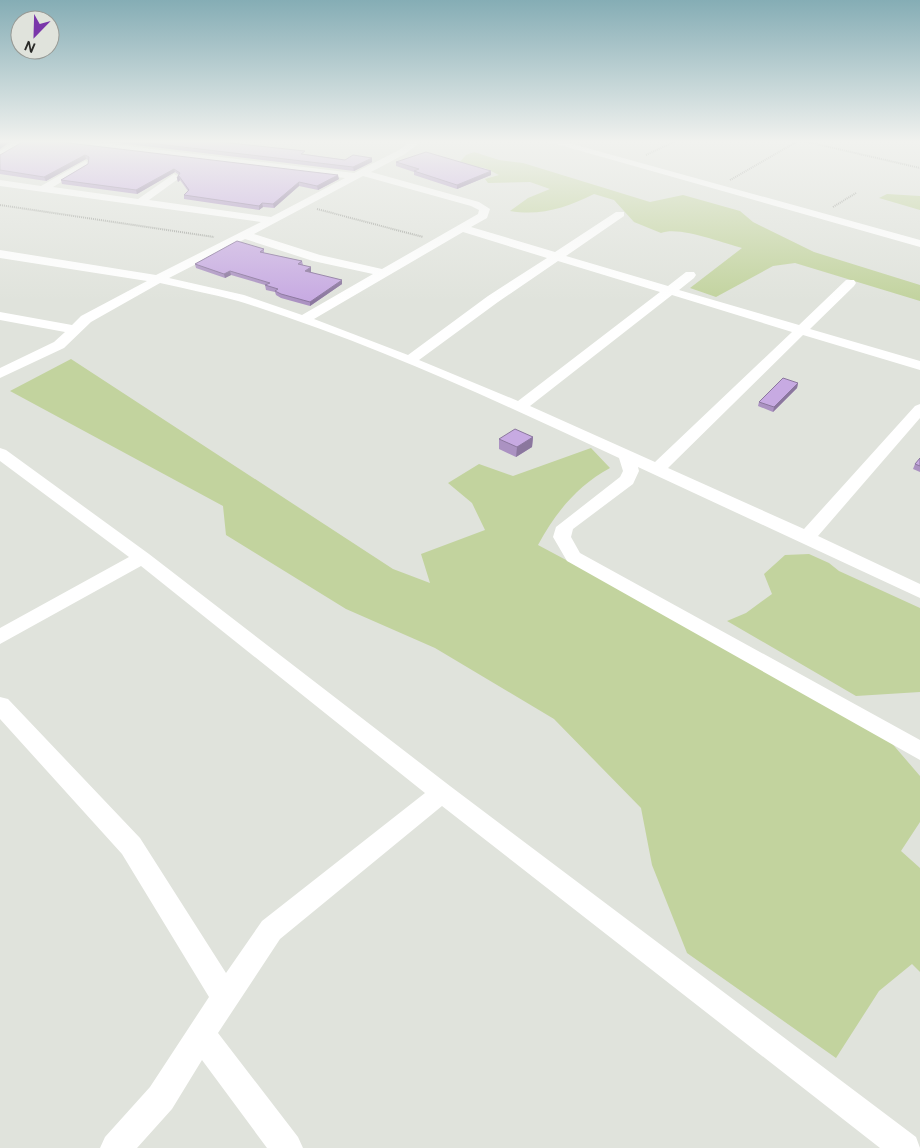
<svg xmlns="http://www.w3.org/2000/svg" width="920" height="1148" font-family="'DM Sans',sans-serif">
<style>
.green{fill:#c2d39e}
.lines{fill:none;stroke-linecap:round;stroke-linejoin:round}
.path{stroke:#9a9c96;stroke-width:2;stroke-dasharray:1 1;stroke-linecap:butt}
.minor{fill:#fff;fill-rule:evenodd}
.wall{fill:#ab92c2}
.shaded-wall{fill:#8b779e}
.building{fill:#c7aae2;stroke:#8b779e}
</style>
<rect width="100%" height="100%" fill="#e0e3dc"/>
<path class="green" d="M474 152 499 160 523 163 650 202 683 195 740 211 753 222 814 252 920 285V301L795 263 773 266 716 297 690 288 742 248C722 243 680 226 661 233L634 222 614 200 594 194C566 208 541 216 510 211L528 198 550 189 530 182 488 183 485 179 499 175 485 168 458 164 466 155Z
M887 194 920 196V210L879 198Z
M71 359 393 569 430 583 421 554 485 530 472 503 448 483 479 464 513 476 591 448 610 468C577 486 556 512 538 545L877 726 920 776V822L901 851 920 868V972L912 964 879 991 836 1058 687 953 652 865 641 808 554 719 435 648 346 609 226 535 223 506 10 391Z
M809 554 829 563 839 571 920 608V692L856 696 727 621 746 613 772 594 764 574 785 555Z"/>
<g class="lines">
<path class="path" d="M799 140 920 168
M646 155 678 140
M730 180 800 140
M0 205 214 237
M833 207 856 193
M317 209 423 237"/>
<path class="minor" d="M17 140H30L0 159V151Z
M48 140H77L354 173 399 150 412 140H423L405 154 371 172 479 202 490 209 487 218 471 227 555 252 616 212H624V216L566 256 668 286 686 272H694L696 275 694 278 679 290 799 325 846 280H854L856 283 854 286 810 329 920 361V370L803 335 668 468 804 529 915 406 920 404V418L818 536 920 584V598L638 467 639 471 633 484 573 529 571 537 580 553 920 740V760L567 561 553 537 556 527 620 477 623 471 619 458C495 400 369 342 238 301 212 294 186 289 160 283L91 322 64 348 0 378V368L54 342 65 332 0 320V312L72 325 81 316 147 281 0 258V250L156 275 261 222 0 186V180L41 186 85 161 88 162V166L53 187 138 199 174 174 179 177 178 179 149 200 271 217 345 178 53 143ZM363 176 471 206 479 210 478 214 382 269 320 255 254 234ZM463 232 547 258 488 296 408 355 314 319ZM245 239 313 261 373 274 302 315 244 295 169 278ZM558 261 660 292 518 401 419 360 498 302ZM672 295 792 332 655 462 530 406Z
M542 140H558L920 240V247Z
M0 448 6 450 149 554 450 786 916 1137 920 1148H880L442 806 280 939 218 1033 298 1137 303 1148H267L202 1060 172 1109 137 1148H100L105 1137 150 1087 209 997 122 854 0 719V697L8 699 140 838 226 973 262 921 425 793 141 566 0 644V628L129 557 0 461Z"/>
</g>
<path class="wall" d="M93 140H223L224 142 345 160 372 158V162L354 171Z
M52 141 339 179 318 190 299 186 274 208 263 207 259 210 184 199V195L188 191 180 180 178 182 177 178 179 175 175 172 137 194 62 184 61 180 88 164V160L86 159 46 181 0 174V155Z
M396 162 491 175 457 189 414 175V172L396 166Z
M264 249V253L302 261 303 265 311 272 342 284 310 306 281 298 276 295 275 292 266 290 265 285 231 275 225 278 196 268 195 264Z
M798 383 797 388 773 412 758 406 759 402Z
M533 437 532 447 516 457 499 449V439Z
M920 458V472L913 469 915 464Z"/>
<path class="shaded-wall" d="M7 140H13L0 149V144Z
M85 155 86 159 46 181 44 177Z
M372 158V162L354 171 353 167Z
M174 169 175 172 137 194 136 190Z
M491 171V175L457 189V185Z
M338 175 339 179 318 190 317 186Z
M179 176 180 180 178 182 177 178Z
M299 182V186L274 208 273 204Z
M262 203 263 207 259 210V206Z
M311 267V272L305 275V271Z
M230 271 231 275 225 278 224 274Z
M342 280V284L310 306V302Z
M798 383 797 388 773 412 774 407Z
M533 437 532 447 516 457 517 447Z"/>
<path class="building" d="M0 140H7L0 144Z
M26 140H51L52 141 338 175 317 186 299 182 273 204 262 203 259 206 184 195 189 190 179 176 177 178 180 173 174 169 136 190 61 180 88 164 89 157 85 155 44 177 0 170V155Z
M123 140H223L220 142 305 151 301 154 345 160 353 155 372 158 353 167Z
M426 152 491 171 457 185 414 171 419 169 396 162Z
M237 241 264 249 260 252 302 261 298 264 311 267 305 271 342 280 310 302 281 294 275 291 278 289 265 285 270 283 230 271 224 274 195 264Z
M783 378 798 383 774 407 759 402Z
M515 429 533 437 517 447 499 439Z
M920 458V466L915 464Z"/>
<linearGradient id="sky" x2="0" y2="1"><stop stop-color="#85adb5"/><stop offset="0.47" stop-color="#f1f2ef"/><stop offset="1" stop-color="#f1f2ef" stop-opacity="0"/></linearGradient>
<rect width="920" height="301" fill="url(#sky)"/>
<g transform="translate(35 35) rotate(203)"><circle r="24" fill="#e0e3dc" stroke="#979994"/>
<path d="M0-4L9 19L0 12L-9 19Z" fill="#7a36aa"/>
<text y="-8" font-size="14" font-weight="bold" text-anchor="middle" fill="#2a2b28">N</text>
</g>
</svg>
